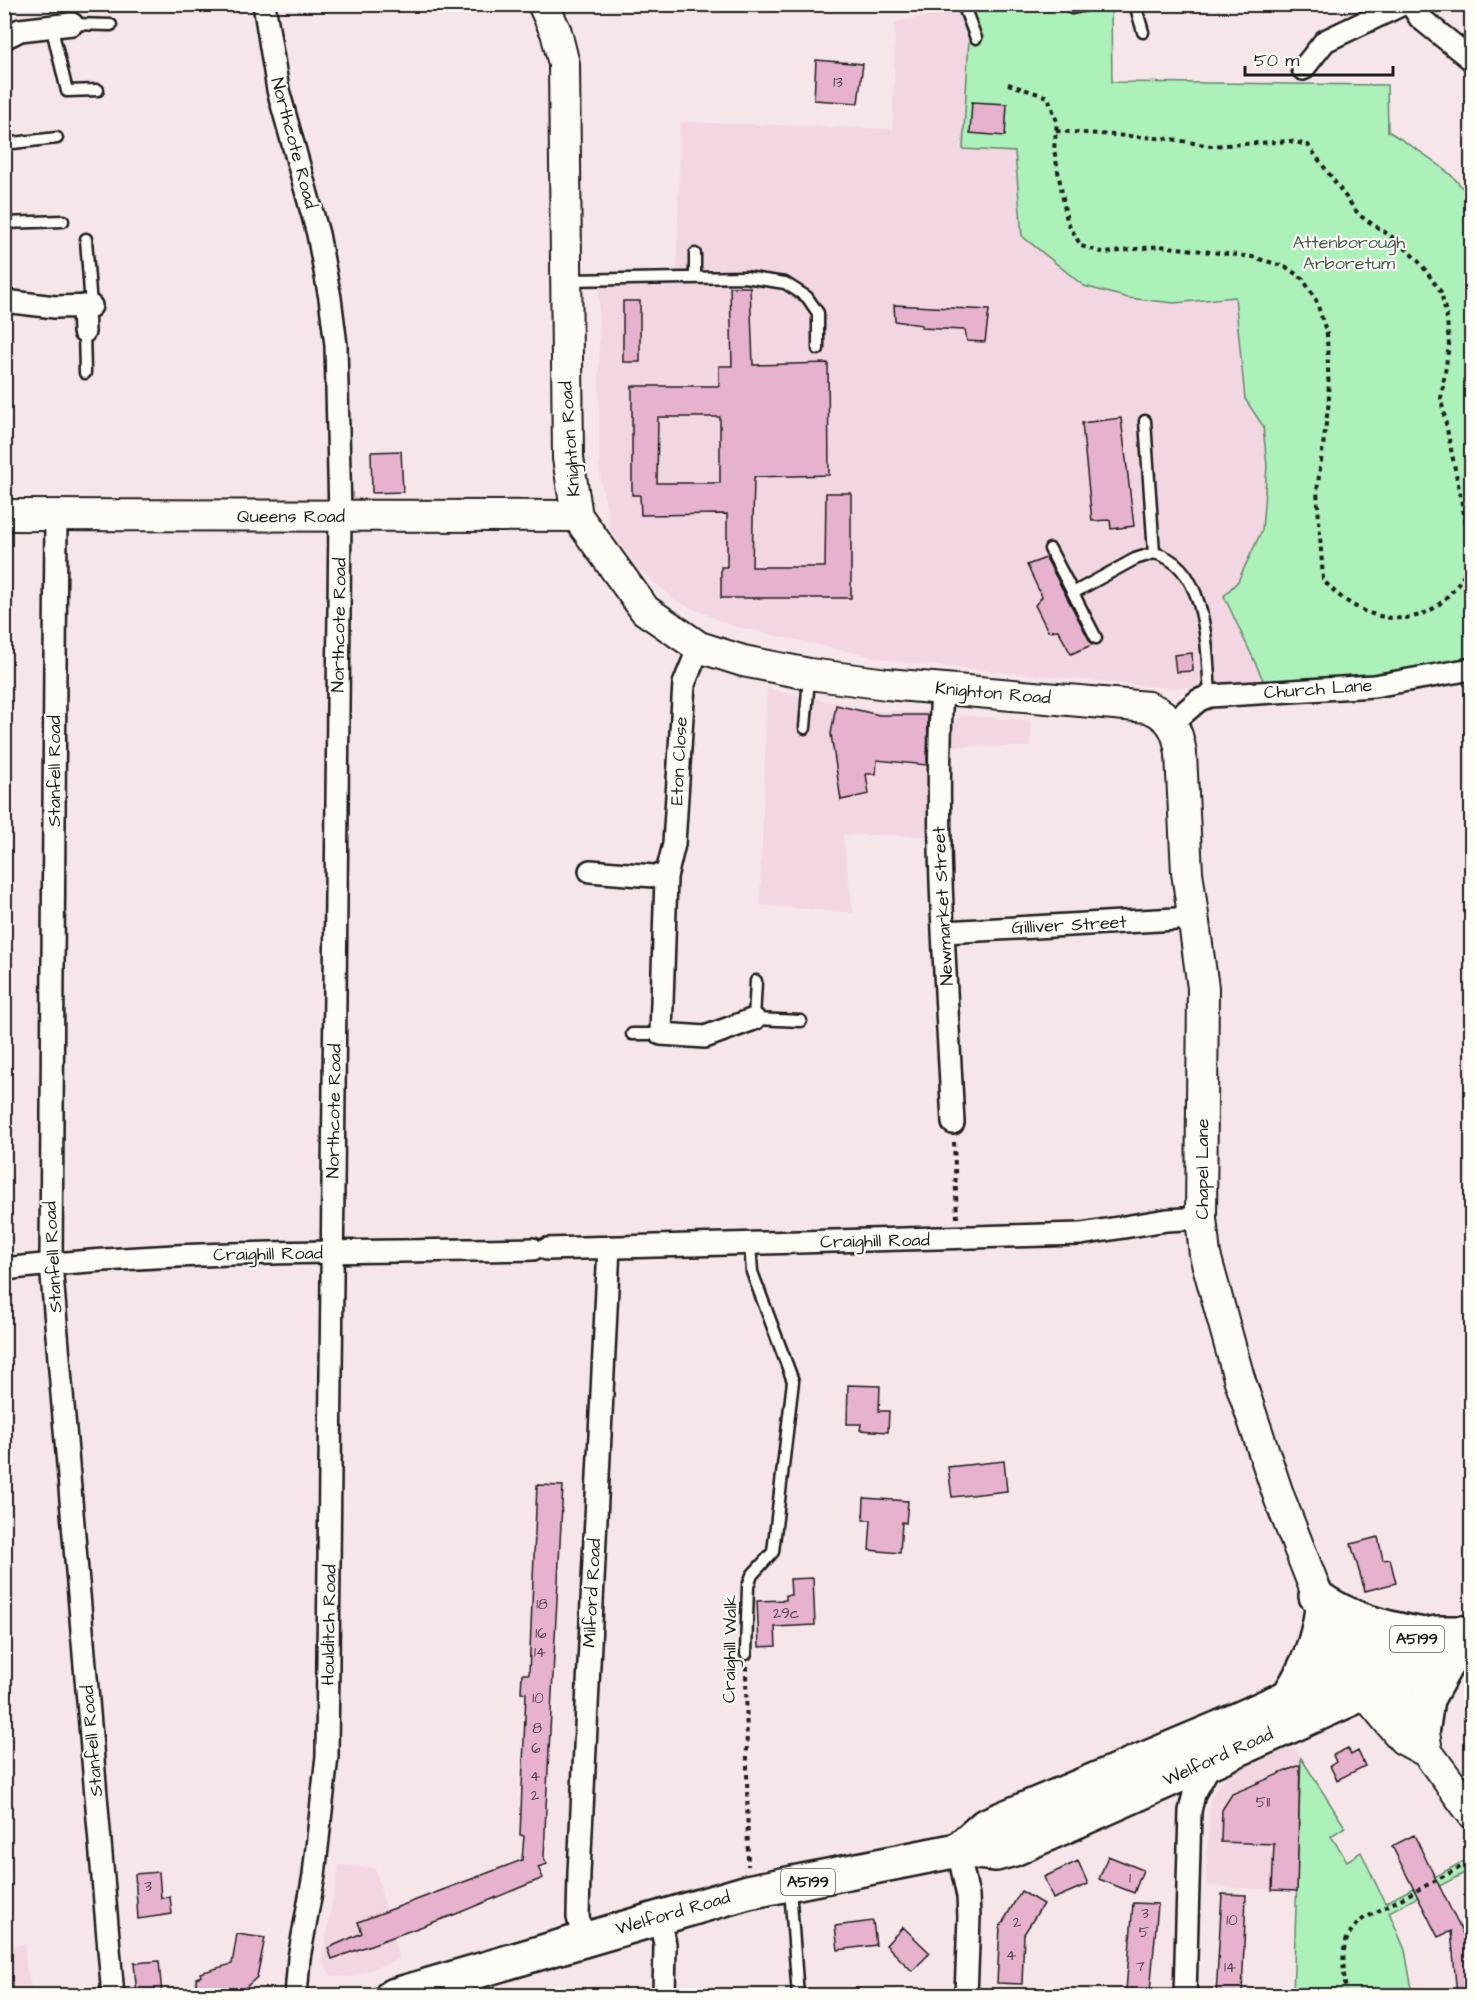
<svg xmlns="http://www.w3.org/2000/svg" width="1476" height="2000" font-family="'Architects Daughter',sans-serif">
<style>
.built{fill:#f2d6e1}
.green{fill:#acf0ba;stroke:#64866b;stroke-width:1.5}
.building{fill:#e7b2cd;stroke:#1c1c1c;stroke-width:1.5;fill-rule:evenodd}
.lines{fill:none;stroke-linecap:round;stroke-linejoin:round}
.lane-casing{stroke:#1c1c1c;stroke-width:15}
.street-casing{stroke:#1c1c1c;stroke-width:26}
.secondary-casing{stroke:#1c1c1c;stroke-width:34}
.primary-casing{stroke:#1c1c1c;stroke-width:38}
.path{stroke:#1c1c1c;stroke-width:4;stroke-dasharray:4.5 4.5;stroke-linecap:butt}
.lane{stroke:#fdfcf7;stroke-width:10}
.street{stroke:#fdfcf7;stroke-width:21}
.secondary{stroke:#fdfcf7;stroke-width:30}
.primary{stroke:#fdfcf7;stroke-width:33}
.labels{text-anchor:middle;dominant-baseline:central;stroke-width:4.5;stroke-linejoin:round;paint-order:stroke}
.number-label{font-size:15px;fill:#4f4248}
.shield{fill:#fdfcf7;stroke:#605f5e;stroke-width:1.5}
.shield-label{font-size:16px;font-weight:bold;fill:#1c1c1c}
.street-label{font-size:18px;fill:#1c1c1c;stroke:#fdfcf7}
.park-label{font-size:18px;fill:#475c4b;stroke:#fdfcf7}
</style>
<rect width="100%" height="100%" fill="#f6e6ea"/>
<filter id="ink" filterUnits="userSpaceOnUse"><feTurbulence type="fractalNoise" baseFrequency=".0167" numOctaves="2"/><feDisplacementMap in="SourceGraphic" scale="12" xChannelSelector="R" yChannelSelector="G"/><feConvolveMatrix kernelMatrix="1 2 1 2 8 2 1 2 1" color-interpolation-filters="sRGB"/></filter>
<g filter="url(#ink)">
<path class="built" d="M973 5H1111L1112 82 1387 85 1388 131 1421 152 1464 188 1471 201V658L1370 677 1221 686 1215 680 1201 683 1198 687 1170 688 898 662 732 626 678 602 637 568 611 531 599 470V274L677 271 680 122 893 129 895 22 958 11Z
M767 689 877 711 927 712 928 836 843 835 853 913 760 905Z
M961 715 1031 721V747L953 746 954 722Z
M1294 1747 1301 1758 1297 1891 1206 1886 1209 1812 1211 1798 1217 1787 1231 1773Z
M339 1865 375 1868 399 1959 351 1977 332 1976 322 1962Z
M25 1944 26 1969 34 1994 94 1989V1995H5V1947Z"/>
<path class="green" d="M973 4 1111 5 1112 82 1387 85 1388 131C1417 150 1455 170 1471 201V658L1370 677 1265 684 1224 596 1238 581 1262 530 1267 466 1263 426 1245 399 1235 297 1174 303 1128 298 1084 286 1022 236 1015 152 963 149 969 38 958 11Z
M1301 1758 1345 1827 1331 1836 1347 1861 1361 1852 1385 1903 1470 1858 1472 1869 1389 1912 1405 1950 1413 1995 1293 1996Z"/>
<path class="building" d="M816 60 863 64 858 103 814 100Z
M972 102 1007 104 1005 136 970 133Z
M730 287H750L753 365 828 363 829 475 754 477 752 567H825L826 493H851V598H721V567H727V514L641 515 640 495H632V386H719V366H732ZM658 417H720V483H657Z
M623 301H640V362H623Z
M894 305 989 310 985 342 967 341 965 330 921 328 922 325 895 321Z
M1121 418 1134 526 1111 529 1110 520 1092 521 1082 423Z
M401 451 403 492 372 493 371 452Z
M1046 558 1092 645 1071 654 1058 630 1048 631 1035 605 1042 597 1027 565Z
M1192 653 1193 671 1176 672 1174 655Z
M836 705 879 715H928L927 765 877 760 876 774H866L869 794 841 800 831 734Z
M848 1385 880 1386 879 1411H889L888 1432 860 1430 861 1424H847Z
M1004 1461 1007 1491 952 1497 948 1467Z
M537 1485 563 1486 546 1807 544 1858 547 1864 538 1867 543 1878 456 1914 332 1959 328 1948 362 1933 358 1922 522 1860 524 1836 520 1835 526 1693 521 1692 522 1674H529Z
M864 1498 908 1501 906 1523 902 1522 900 1553 869 1550 871 1520H863Z
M1378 1537 1383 1560 1390 1559 1396 1583 1365 1591 1351 1544Z
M813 1578 815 1625 775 1627 776 1646 759 1647 757 1601 786 1600V1595H791L790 1579Z
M1348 1748 1351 1755 1358 1751 1365 1766 1337 1780 1330 1766 1336 1762 1333 1755Z
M1300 1765 1297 1891 1272 1890 1274 1844 1221 1842 1222 1810 1232 1794Z
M1414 1835 1468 1944 1472 1943V1995H1457L1451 1931 1438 1937 1392 1846Z
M1108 1856 1143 1870 1134 1893 1099 1879Z
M1078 1861 1088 1884 1053 1899 1044 1877Z
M159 1872 161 1898 170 1897 172 1914 138 1919 135 1874Z
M1021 1891 1043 1904 1024 1934 1022 1984 997 1983 1000 1927Z
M1222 1894 1246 1895 1242 1995H1216Z
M1133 1903 1158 1904 1150 1992 1126 1991Z
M873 1921 876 1945 838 1950 835 1926Z
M903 1927 930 1953 912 1971 886 1945Z
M237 1934 265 1938 257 1977 243 1990 226 1995H197L196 1978 201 1976 200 1973 232 1964Z
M159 1961 162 1995H137L134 1963Z"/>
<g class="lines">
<defs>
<path id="lane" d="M963 4 976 38
M1070 4 1072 8 1091 4
M1135 4 1143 32
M72 24 111 25
M51 25 67 91 98 90
M4 144 57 138
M4 223 63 221
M86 239 91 306
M695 254V278
M567 280 745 277 785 283 807 297 818 313V349
M84 332 85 373
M1145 421 1154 553C1208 565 1207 651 1210 696
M1050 549 1073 593 1135 559 1154 553
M1073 593 1096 638
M805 728 809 677
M756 981 754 1019 801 1021
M632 1034H661
M746 1654 748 1586 752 1575 773 1552 793 1381 752 1272 750 1244
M790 1888 798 1996"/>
<path id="street" d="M264 4 278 90 318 234 330 298 336 345 340 516 327 1756 314 1875 299 1958 296 1996
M1411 4 1420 18 1472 60
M4 38 20 30 72 24
M1303 69 1325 41 1403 4
M4 301 55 307 91 306
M83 306 84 332
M56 516 51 1264 113 1996
M699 647 684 684 674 844 666 877 661 1034 705 1037 754 1019
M942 689C934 834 946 978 953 1123
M1172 723 1199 700 1210 696 1374 686 1472 669
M590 871 666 877
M944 932 1194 918
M547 1249 1081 1234 1167 1220 1201 1218
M4 1269C179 1249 357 1253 533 1249
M958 1850 968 1896 969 1917 966 1996
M659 1916 665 1944 664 1996
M583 1938 578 1917 579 1873 609 1247
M1185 1996 1190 1811 1194 1794 1212 1762"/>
<path id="secondary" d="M543 4 556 32 564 64 568 458 577 516 645 610 699 647 743 661 809 674 887 684 1148 707C1171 716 1178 730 1181 754L1187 872 1203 988 1201 1218 1205 1255 1239 1378 1279 1497 1325 1614 1330 1639 1347 1670 1365 1693 1403 1739 1427 1752 1472 1813
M4 515 577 516
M1325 1614 1346 1630 1406 1704 1423 1727 1426 1745"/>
<path id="primary" d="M1316 1596C1349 1620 1384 1628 1424 1635
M1290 1694C1308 1665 1318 1642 1322 1608
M1423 1727 1427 1699 1452 1654
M958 1850 985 1826 1219 1728 1424 1635 1437 1633H1472
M392 1996 748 1892 958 1850 996 1854 1014 1849 1452 1654 1467 1635"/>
</defs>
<use href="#lane" class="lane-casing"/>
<use href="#street" class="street-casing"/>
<use href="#secondary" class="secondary-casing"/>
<use href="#primary" class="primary-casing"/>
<path class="path" d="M1008 84 1048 97 1057 122 1054 149 1067 221 1081 246 1105 253 1160 246 1253 257 1286 267 1303 279 1316 300 1327 334 1329 401 1317 491 1323 579C1348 611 1397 632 1434 608 1451 596 1462 579 1472 561
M1056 131 1171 139 1211 146 1290 141 1308 145 1359 215 1398 241 1421 264 1441 292 1447 318 1449 345 1441 399 1472 554
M954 1142 957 1218
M746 1666 748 1866
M1346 1996C1344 1965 1336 1940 1363 1919L1472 1861"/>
<use href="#lane" class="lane"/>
<use href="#street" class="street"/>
<use href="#secondary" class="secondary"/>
<use href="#primary" class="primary"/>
</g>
</g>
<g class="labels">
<g class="number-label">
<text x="838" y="82">13</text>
<text x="542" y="1604">18</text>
<text x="786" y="1613">29c</text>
<text x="541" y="1633">16</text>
<text x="540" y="1652">14</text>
<text x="538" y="1698">10</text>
<text x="537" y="1728">8</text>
<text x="536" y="1748">6</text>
<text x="535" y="1776">4</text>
<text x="535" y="1795">2</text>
<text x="1263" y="1802">511</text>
<text x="1130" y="1878">1</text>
<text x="148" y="1886">3</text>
<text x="1145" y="1913">3</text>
<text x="1232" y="1920">10</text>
<text x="1017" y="1922">2</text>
<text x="1144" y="1932">5</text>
<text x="1011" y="1955">4</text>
<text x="1140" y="1966">7</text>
<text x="1230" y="1967">14</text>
</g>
<g class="shield">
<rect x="1390" y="1626" width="54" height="26" rx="4.5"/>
<rect x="781" y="1869" width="54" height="26" rx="4.5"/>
</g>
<g class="shield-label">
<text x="1417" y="1639">A5199</text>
<text x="808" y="1882">A5199</text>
</g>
<g class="street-label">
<text transform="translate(294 143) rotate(75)">Northcote Road</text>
<text transform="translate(570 439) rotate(-94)">Knighton Road</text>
<text x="291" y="516">Queens Road</text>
<text transform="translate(339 625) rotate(-89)">Northcote Road</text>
<text transform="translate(1318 689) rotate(-4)">Church Lane</text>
<text transform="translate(993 693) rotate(5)">Knighton Road</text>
<text transform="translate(679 761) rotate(-87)">Eton Close</text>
<text transform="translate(54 771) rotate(-90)">Stanfell Road</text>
<text transform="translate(943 906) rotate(-93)">Newmarket Street</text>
<text transform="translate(1069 925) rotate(-3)">Gilliver Street</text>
<text transform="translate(334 1111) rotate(-89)">Northcote Road</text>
<text transform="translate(1202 1169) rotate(-90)">Chapel Lane</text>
<text transform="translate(875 1241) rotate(-1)">Craighill Road</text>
<text transform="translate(268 1254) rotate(-1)">Craighill Road</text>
<text transform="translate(53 1257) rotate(-93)">Stanfell Road</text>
<text transform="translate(592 1593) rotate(-87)">Milford Road</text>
<text transform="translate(329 1625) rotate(-89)">Houlditch Road</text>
<text transform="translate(730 1649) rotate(-89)">Craighill Walk</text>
<text transform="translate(92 1741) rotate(-95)">Stanfell Road</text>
<text transform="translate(1218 1757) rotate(-24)">Welford Road</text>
<text transform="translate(673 1913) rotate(-16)">Welford Road</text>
</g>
<g class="park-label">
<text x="1349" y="242">Attenborough<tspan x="1349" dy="21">Arboretum</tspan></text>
</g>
</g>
<rect width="1476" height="2000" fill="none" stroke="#fdfcf7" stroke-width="24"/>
<rect x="12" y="12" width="1452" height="1976" fill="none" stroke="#1c1c1c" stroke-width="2" filter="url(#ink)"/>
<path d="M1245 66v9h148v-9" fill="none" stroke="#1c1c1c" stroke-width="3"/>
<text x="1254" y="66" font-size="18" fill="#1c1c1c" stroke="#fdfcf7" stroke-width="4.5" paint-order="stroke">50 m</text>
</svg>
